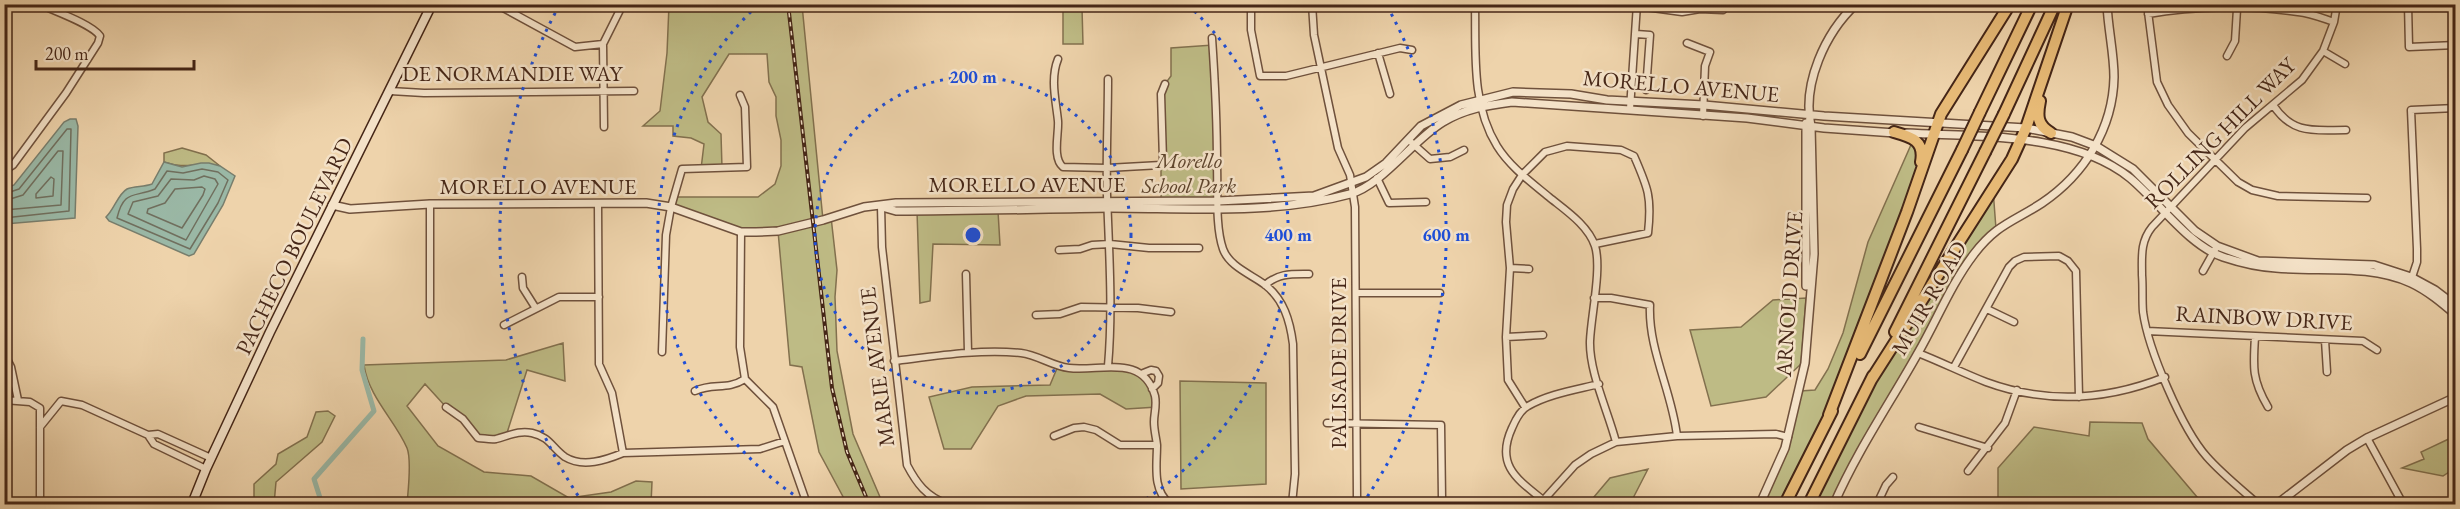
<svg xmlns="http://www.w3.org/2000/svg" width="2460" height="509" font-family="'EB Garamond',serif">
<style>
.green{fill:#bebb85;stroke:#82704e;stroke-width:1.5}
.water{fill:#9ab8a6;stroke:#787e6d;stroke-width:1.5}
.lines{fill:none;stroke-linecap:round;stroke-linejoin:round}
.shore{stroke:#706f5e;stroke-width:1.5}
.canal{stroke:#9ab8a6;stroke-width:5}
.minor-casing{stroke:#6f513c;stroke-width:9}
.tertiary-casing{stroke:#6f513c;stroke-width:10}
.secondary-casing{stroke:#452617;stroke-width:11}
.motorway-casing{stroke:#452617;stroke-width:14}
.minor{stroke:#f4e2c8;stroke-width:6}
.tertiary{stroke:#f4e2c8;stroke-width:7}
.secondary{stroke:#f4e2c8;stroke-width:8}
.motorway{stroke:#e7ba76;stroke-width:10}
.rail-casing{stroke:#452617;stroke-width:4}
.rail{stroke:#f4e2c8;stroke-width:1.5;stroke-dasharray:4.5;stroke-linecap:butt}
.motorway-bridge-casing{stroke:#452617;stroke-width:14;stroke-linecap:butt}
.motorway-bridge{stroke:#e7ba76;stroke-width:10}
.ring{fill:none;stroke:#1d4ed8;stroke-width:3;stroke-dasharray:3 6}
.labels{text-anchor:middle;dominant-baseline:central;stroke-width:5;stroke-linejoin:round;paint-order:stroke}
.street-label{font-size:22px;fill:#452617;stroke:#f4e2c8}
.park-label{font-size:22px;font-style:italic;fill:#5d442d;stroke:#f4e2c8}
.centre{fill:#1d4ed8;stroke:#f4e2c8;stroke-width:3}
.ring-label{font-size:18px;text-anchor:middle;font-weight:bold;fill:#1d4ed8;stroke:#f4e2c8;stroke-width:5;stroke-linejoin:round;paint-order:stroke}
</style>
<rect width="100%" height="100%" fill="#eed3ab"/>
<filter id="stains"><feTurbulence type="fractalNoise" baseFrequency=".00333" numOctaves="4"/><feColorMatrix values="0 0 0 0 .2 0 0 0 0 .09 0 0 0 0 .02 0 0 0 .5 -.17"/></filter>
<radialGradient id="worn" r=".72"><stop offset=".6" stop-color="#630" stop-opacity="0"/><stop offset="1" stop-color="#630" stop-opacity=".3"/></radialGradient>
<path class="green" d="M669 5H802L823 220 831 217 837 270 835 297 837 351 853 434 883 504H847L819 452 802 367 790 365 778 231 741 232 671 207 674 197H758L775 184 781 166V140L776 116V97L769 82 767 54H729L702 97 708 122 721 134 722 168 701 169 704 144 691 138 673 136V126H643L660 111 667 53Z
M1063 8H1082L1083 44H1063Z
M1213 45 1218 201H1161V114L1165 84 1171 76V48Z
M1914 138 1923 155 1872 307 1785 504H1760L1770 486 1800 391 1815 390 1828 369 1843 333 1868 242Z
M182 148 206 155 220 166C198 161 187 170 164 162V153Z
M1993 189 1996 229 1972 257 1834 504H1809L1871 380Z
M917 211H998L1000 245 933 244 930 301 920 303Z
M1806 298 1801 364 1766 397 1711 406 1690 330 1741 327 1773 300Z
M563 343 565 381 527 370 506 436 478 438 463 419 446 407 425 384 407 406 438 446 484 472 531 476 569 498 611 492 636 481 652 482 651 504H407C408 491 412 460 407 448 395 420 369 398 364 365L506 360Z
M1058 366 1132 369 1147 378 1157 407 1126 409 1100 394 1026 396 998 406 971 449H944L929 397 972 387 1050 385Z
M1180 381 1266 383V484L1181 489Z
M328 411 335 416 322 442 276 482 274 504H254V484L276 464 278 454 307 437 316 412Z
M2090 422 2142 423 2148 439 2203 504H1998V468L2034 427 2089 436Z
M2455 436V468L2443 476 2402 468 2424 459 2421 452Z
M1648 469 1630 504H1588L1610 478Z"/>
<path class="water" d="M70 119H76L78 126 75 218 5 224V189L14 185 64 122Z
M164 162 182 167 201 163H209L220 166 235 176 223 205 194 254 189 256 109 221 106 217C114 210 118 194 127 189 134 186 144 187 152 184Z"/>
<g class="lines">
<path class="shore" d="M202 169 218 172 228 180 218 203 190 249 117 218C124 189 134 198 155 189L167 171 183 173Z
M204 176 215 179 218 184 186 240 128 214 133 202 158 196 171 179 194 180Z
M51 177 54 179 53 196 36 198V194Z
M202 187 205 189 203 195 182 228 147 213 148 209 165 203 175 189Z
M4 194 19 189 67 129H71L69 211 4 218
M4 201 23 195 58 151H63L61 205 4 210"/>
<path class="canal" d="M322 504 314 479 374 411 362 370 363 339"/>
<defs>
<path id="minor" d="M496 4 575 47 603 44
M1251 4V30L1260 76H1286L1400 48 1412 50
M1312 4 1314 35 1338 148 1350 175 1355 207 1357 498
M1475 4C1476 52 1471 104 1497 146 1510 167 1531 182 1549 197 1565 210 1588 225 1595 246 1602 268 1591 316 1590 341 1589 372 1608 411 1616 442
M2147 4 2157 82 2168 105 2188 133 2238 182 2252 190 2278 196 2367 198
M2408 4 2409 47 2456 45
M1638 6 1682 12 1700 9 1723 10V4
M2148 14C2194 6 2251 5 2298 12 2310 13 2322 18 2334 22
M1636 34 1650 35 1646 90
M1212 38C1215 81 1217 123 1217 166 1218 190 1215 226 1223 249 1229 266 1250 274 1264 284 1284 299 1290 321 1293 344L1295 474 1292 504
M1687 43 1710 52 1705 66 1703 116
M2323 51 2345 64
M1378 53 1390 94
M2227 56 2235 41 2237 9
M1058 59C1050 79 1056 101 1058 121 1059 133 1052 158 1063 167L1107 168 1161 165 1163 160 1161 94 1165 84
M1108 79C1108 118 1106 156 1107 195 1109 252 1113 309 1108 366
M390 91 424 93 634 91
M2273 105C2293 135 2314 130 2346 130
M1630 109 1637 4
M604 127 603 44 623 4
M1412 143 1430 159 1450 157 1464 150
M4 160 13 165 66 93 98 43 100 36C92 24 54 11 39 4
M4 171 13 165
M1377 178 1389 203 1426 202
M598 205 599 364 612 393 623 453
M881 206 882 247 907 465C917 484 926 496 947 504
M741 232 740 347 745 379 773 407 807 504
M1059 250 1080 249 1092 245 1110 244 1149 248H1199
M1510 268 1529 269
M2203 271 2217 246
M966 274 968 352
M522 277 523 288 535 307
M2411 280 2417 262V249L2411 110 2456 108
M1265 285C1279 273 1291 274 1309 274
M1356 293H1440
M1594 298H1611L1650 305C1648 350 1672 391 1677 436
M1987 309 2014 322
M430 314V204
M1036 315 1060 314 1081 307 1138 308 1171 312
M504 325 559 297H599
M2147 331 2363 341 2377 350
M1506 337 1543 335
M2255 337C2253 367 2252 380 2268 407
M2325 340 2327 372
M662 352 666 235 671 207 682 169 747 167 745 107 740 95
M4 353 11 367 18 400
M1918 353C1941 362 1963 373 1986 382 2046 404 2105 401 2165 377
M894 361C936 356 979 349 1021 353 1038 355 1052 366 1069 368 1100 372 1143 353 1155 396 1157 406 1154 413 1154 422 1154 430 1156 437 1157 445 1157 465 1152 490 1170 504
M1954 367 2009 267 2015 261 2024 257 2059 256 2068 261 2076 271 2079 397
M1141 374 1151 370 1156 371 1159 376 1158 383 1152 389
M695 391C714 382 726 391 745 379
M4 400 30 402 40 408V504
M446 407 463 419 478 438C483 438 490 440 496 439 508 436 519 430 532 433 550 437 552 448 565 457 583 468 606 460 623 453L760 449 785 441
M1525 407 1508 380 1506 337 1510 268 1506 222 1507 205 1513 189 1522 175 1545 152 1567 146 1621 150 1634 156C1648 188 1652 197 1648 233L1595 244
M1327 423 1441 425 1442 498
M40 427 61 401 82 405 148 435 154 444 206 469
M1919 427 1988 448
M148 435 158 434 211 458
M1054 436 1074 428 1084 427 1096 430 1120 445H1157
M2367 438 2403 504
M1968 471 2005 423 2017 390
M1543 500C1517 479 1495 465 1512 428 1515 421 1520 410 1528 406 1549 394 1575 390 1599 384
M1540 504 1575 465 1591 454 1616 442 1677 436 1776 434 1788 437
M1877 504 1886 485 1893 477
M2258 504C2241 489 2222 474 2207 457 2182 429 2148 349 2143 312 2142 300 2143 287 2142 275 2142 257 2140 242 2152 227L2245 128 2302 80 2323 51 2334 22 2337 4"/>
<path id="tertiary" d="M1806 123V286
M1907 133C1976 137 2074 132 2130 178 2159 202 2188 245 2223 257 2241 263 2258 267 2276 268 2321 272 2369 264 2411 283 2428 291 2442 303 2456 315
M332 205 350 209 430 204 646 203 671 207 741 232H756L778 231 823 220 864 207 896 203 1218 201 1314 196 1366 177 1386 163 1421 126 1461 105 1513 92 1571 94 1607 100 1704 105 1824 116 2026 128 2072 137 2096 146 2133 169 2195 231 2217 246 2258 261 2374 265 2411 277 2435 290 2456 306
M882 207 896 211C967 211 1038 209 1110 208 1188 208 1273 215 1350 194 1382 185 1413 140 1443 122 1464 109 1488 105 1512 102L1747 118 1824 128 1895 133
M1760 504 1785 448 1805 363 1814 254 1811 126C1802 84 1825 33 1856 4
M1834 504C1857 451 1890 403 1918 353 1937 320 1951 284 1974 254 1997 224 2013 222 2042 203 2085 174 2113 128 2114 77 2114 53 2108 29 2107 4
M2277 504 2347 450 2367 438 2456 397"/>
<path id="secondary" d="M192 504 206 469 270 332 432 4"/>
<path id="motorway" d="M2040 101C2037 116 2037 125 2051 133
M1980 112 2032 4
M2004 114 2055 4
M1894 132C1912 137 1925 141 1921 162
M1895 332 1985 152
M1860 354 1962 150
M1871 380 2012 159 2026 128 2068 4
M1829 415 1907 212 1941 114 2010 4
M1785 504 1832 411
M1809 504 1873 376"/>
</defs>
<use href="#minor" class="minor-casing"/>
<use href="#tertiary" class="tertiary-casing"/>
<use href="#secondary" class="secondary-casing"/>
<use href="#motorway" class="motorway-casing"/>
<use href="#minor" class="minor"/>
<use href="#tertiary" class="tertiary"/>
<use href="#secondary" class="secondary"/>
<use href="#motorway" class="motorway"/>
<defs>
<path id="rail" d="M788 4 832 388 847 452 869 504"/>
</defs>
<use href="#rail" class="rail-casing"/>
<use href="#rail" class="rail"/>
<defs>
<path id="motorway-bridge" d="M1962 150 1980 112
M1985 152 2004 114"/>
</defs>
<use href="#motorway-bridge" class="motorway-bridge-casing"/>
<use href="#motorway-bridge" class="motorway-bridge"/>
</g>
<g class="ring">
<circle cx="973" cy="235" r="158"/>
<path d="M808 504A315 315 0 0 1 758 5M1188 5A315 315 0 0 1 1138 504"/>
<path d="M583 503A473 473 0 0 1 559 6M1387 6A473 473 0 0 1 1363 503"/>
</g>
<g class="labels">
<g class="street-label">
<text x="512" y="73">DE NORMANDIE WAY</text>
<text transform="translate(1681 86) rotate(5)">MORELLO AVENUE</text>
<text transform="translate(2220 133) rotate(-45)">ROLLING HILL WAY</text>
<text x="1027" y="184">MORELLO AVENUE</text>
<text x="538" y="186">MORELLO AVENUE</text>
<text transform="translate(294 246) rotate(-64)">PACHECO BOULEVARD</text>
<text transform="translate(1789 294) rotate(-86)">ARNOLD DRIVE</text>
<text transform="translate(1929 298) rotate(-60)">MUIR ROAD</text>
<text transform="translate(2264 318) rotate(3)">RAINBOW DRIVE</text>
<text transform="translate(1338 363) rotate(-90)">PALISADE DRIVE</text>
<text transform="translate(877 367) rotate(-97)">MARIE AVENUE</text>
</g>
<g class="park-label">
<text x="1189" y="160">Morello<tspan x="1189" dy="25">School Park</tspan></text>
</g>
</g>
<circle cx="973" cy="235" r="9" class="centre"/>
<g class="ring-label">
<text x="973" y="83">200 m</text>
<text x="1288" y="241">400 m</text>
<text x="1446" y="241">600 m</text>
</g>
<rect width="2460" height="509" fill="none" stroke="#eed3ab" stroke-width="24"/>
<rect x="6" y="6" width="2448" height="497" fill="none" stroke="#452617" stroke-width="3"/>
<rect x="12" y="12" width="2436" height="485" fill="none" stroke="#452617" stroke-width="1.5"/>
<path d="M36 60v9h158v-9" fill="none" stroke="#452617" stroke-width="3"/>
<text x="45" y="60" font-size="18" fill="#452617" stroke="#f4e2c8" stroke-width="4.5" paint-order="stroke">200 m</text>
<rect width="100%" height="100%" filter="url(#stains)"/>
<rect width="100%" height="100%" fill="url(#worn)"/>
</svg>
